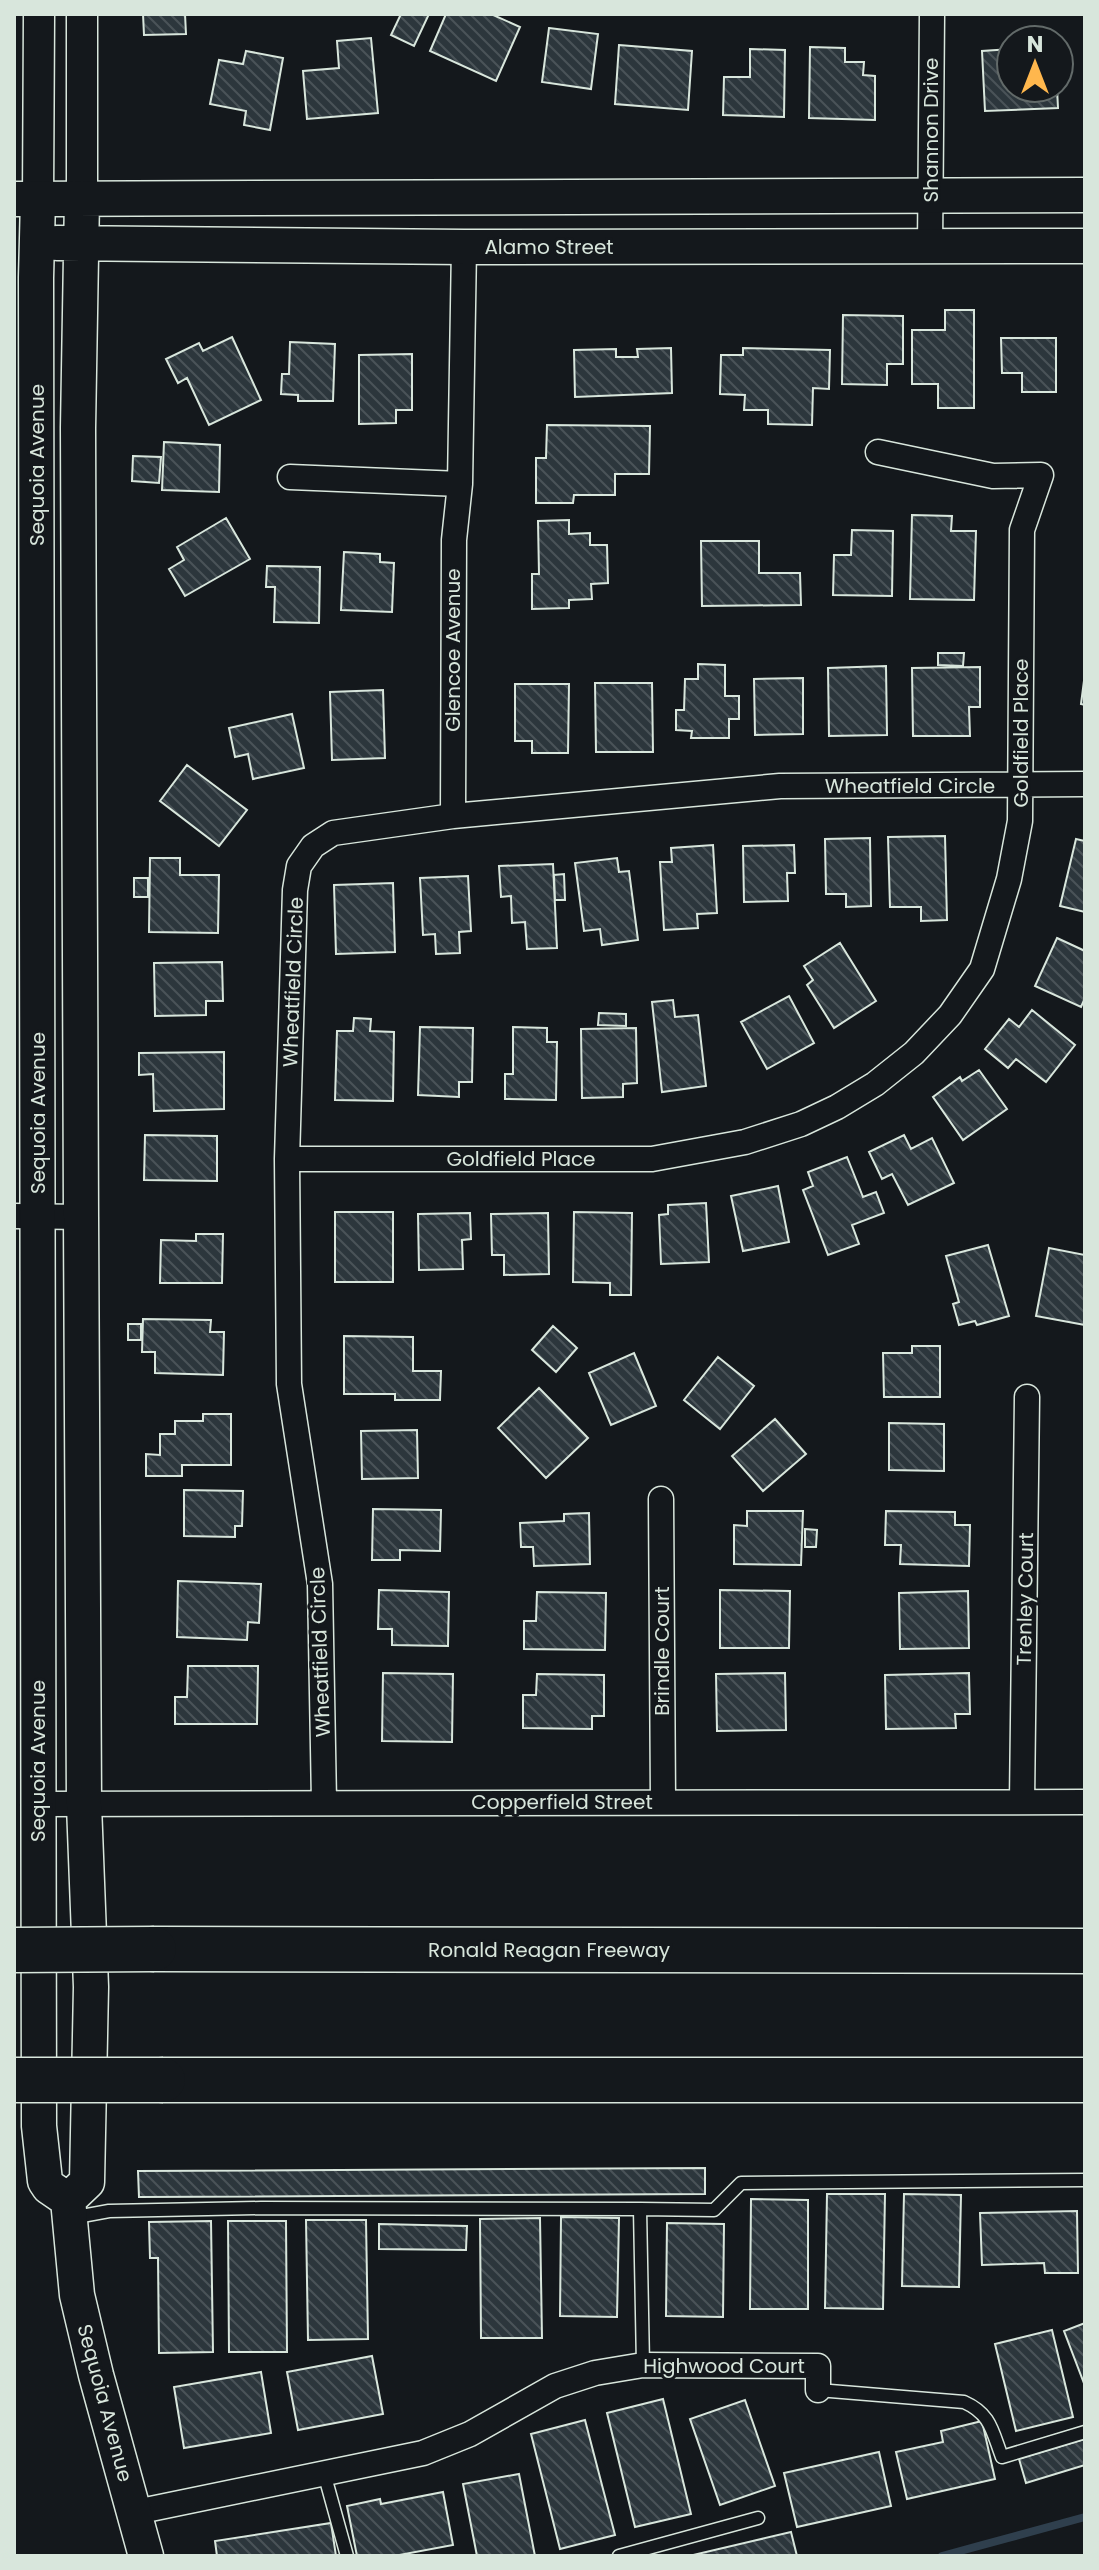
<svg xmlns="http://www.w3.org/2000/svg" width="1099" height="2570" font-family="Poppins,sans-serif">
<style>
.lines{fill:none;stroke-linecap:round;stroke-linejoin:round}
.stream{stroke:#2f3f4d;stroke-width:8}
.building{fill:url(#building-back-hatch);stroke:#d8e6dc;stroke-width:2}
.service-casing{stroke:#d8e6dc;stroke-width:15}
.minor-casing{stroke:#d8e6dc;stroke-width:27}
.tertiary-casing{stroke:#d8e6dc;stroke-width:33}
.secondary-casing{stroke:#d8e6dc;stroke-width:37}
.motorway-casing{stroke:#d8e6dc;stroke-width:47}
.service{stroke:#14181c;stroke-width:12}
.minor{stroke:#14181c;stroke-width:24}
.tertiary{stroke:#14181c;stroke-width:30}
.secondary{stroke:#14181c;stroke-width:34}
.motorway{stroke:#14181c;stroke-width:44}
.motorway-bridge-casing{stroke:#d8e6dc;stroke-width:47;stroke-linecap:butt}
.motorway-bridge{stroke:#14181c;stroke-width:44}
.labels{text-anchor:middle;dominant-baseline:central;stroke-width:6;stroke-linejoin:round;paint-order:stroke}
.street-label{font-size:20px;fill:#d8e6dc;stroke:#14181c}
</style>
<defs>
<pattern id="building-back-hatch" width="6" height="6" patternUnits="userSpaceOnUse" patternTransform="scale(2)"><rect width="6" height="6" fill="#2c363c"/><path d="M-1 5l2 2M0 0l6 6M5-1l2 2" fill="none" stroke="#4a5358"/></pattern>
</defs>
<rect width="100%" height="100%" fill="#14181c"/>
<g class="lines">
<path class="stream" d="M942 2556 1085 2517"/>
</g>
<path class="building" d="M143 14H185L186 34 144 35Z
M401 14H429L414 46 391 35Z
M446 14H491L520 27 496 81 430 51Z
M549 28 598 34 591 89 542 82Z
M371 38 378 113 307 119 303 71 339 68 337 41Z
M619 45 692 51 688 110 615 104Z
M810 47 845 48V62H864L863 75 875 76V120L809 118Z
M750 49 785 50 784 117 723 115 724 77H750Z
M1011 49V88H1057L1058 108 985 111 982 51Z
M246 51 283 58 270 130 244 125 246 111 210 104 219 60 243 64Z
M945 310H974V408H938V384H912V330H945Z
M843 315 903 316V364H887V385L842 384Z
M232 337 261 400 209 425 187 378 178 383 166 359 199 343 203 351Z
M1001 338H1056V392H1022V373H1002Z
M290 342 335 344 333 401H298V395L281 394 282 374H289Z
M671 348 672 393 575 397 574 350 616 349V357H638L637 349Z
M743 348 830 350 829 389 813 388 812 425 768 424V410H744L745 395 720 394 721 355H743Z
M412 354V410H396V423L359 424V355Z
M547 425 650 426 649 474H615V495H574L573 503H536V458H546Z
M164 442 220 445 219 492 162 490Z
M133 456 161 457 159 483 132 481Z
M912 515 952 516 951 531H976L974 600 910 599Z
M226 518 250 559 185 596 169 569 184 560 177 547Z
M569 520V534L590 533V545H607L608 583 591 584 592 599 569 600V608L532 609V574H539L538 521Z
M852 530 893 531 892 596 833 595 834 555H851Z
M701 541H759V573H800L801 605 702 606Z
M344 552 380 554V562L394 563 392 612 341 610Z
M267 566 320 567 319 623 274 622 275 587H266Z
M938 653H964L963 666 938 665Z
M698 664 725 665V696H739V719H729V738H691L692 731 676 730V710H684L685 679H698Z
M886 666 887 735 829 736 828 668Z
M980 667V707H969L970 736H913L912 668Z
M1085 673V705L1081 704Z
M803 678V734L755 735 754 679Z
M595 683H652L653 752H596Z
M515 684H569L568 753H532V741H515Z
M383 690 385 758 332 760 330 692Z
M292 714 304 768 253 779 248 754 235 757 229 728Z
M187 765 247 810 219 846 160 801Z
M945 836 947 920 921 921V907H890L888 837Z
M870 838 871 906 846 907V894H826L825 839Z
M1076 839 1085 841V912L1060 906Z
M713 845 717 913 697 914 698 928 664 930 660 862H672L671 848Z
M794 845 795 873H787L788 901 744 902 743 846Z
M150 858H180V875H219L218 933 149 932Z
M617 858 619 872 629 871 638 940 602 945 600 929 584 931 575 863Z
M553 864 557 948 527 949 525 922 512 923 511 896 501 897 499 866Z
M564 874 565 900H555L554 875Z
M468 876 471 931 459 932 460 953 436 954 435 934 423 935 420 878Z
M134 878H148V897H134Z
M393 883 395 952 336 954 334 885Z
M1057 938 1085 951V998L1081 1007 1035 986Z
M840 943 876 1001 834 1028 807 985 813 980 804 966Z
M222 962 223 1001H206V1015L155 1016 154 963Z
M789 996 814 1043 767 1069 741 1022Z
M673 1000 675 1017 698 1015 706 1086 662 1092 652 1002Z
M1032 1010 1075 1045 1046 1082 1016 1059 1008 1068 985 1049 1009 1019 1019 1027Z
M599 1013 626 1014V1026L598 1025Z
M354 1018 371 1019 370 1031 394 1032 393 1101 335 1100 337 1031H353Z
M420 1027 473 1028 472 1082H459V1097L418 1095Z
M513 1027 547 1028V1042H557L556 1100 505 1099V1074H513Z
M636 1028 637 1083 623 1084V1097L582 1098 581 1029Z
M224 1052V1109L154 1111 153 1074 139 1075V1053Z
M979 1070 1007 1109 963 1140 933 1097 960 1077 962 1081Z
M145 1135 217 1136V1181L144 1180Z
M904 1135 911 1149 932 1138 954 1183 908 1205 892 1174 882 1179 869 1152Z
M847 1157 863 1197 876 1192 884 1213 852 1225 859 1244 828 1255 803 1190 813 1186 808 1172Z
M778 1186 789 1242 743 1251 731 1196Z
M706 1203 709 1262 661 1264 659 1215 668 1214V1205Z
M335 1212H393V1282H335Z
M574 1212 632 1213 631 1295H610V1283L573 1282Z
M470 1213 471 1239 462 1240 463 1269 419 1270 418 1214Z
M548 1213 549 1274 504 1275V1255H492L491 1214Z
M196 1234H223L222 1283H160L161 1240 196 1241Z
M988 1245 1009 1316 977 1325 975 1321 959 1325 953 1304 959 1302 946 1256Z
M1049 1248 1085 1255V1325L1036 1316Z
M143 1319 211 1320 210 1332H224L223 1375 155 1373V1352H142Z
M128 1324H141V1340H128Z
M553 1326 577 1348 556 1372 532 1350Z
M344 1336 413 1337V1371H441L440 1400H395V1394H344Z
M912 1346H940V1397H884L883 1353H912Z
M634 1353 656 1406 611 1425 589 1373Z
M718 1357 754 1386 720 1429 684 1400Z
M539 1388 588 1438 546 1478 498 1428Z
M203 1414H231V1465H182V1476H146V1454L160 1455V1434H175V1421H203Z
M775 1419 806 1454 763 1491 732 1456Z
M889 1423 944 1424V1471L889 1470Z
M417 1430 418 1478 362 1479 361 1431Z
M184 1490 243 1491 242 1526H235V1537L184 1536Z
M373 1509 441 1510 440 1551 400 1550V1560H372Z
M747 1511H803L801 1565 734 1564V1525L747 1526Z
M886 1511 955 1512V1525H970L969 1566 900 1564 901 1545H885Z
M589 1513 590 1564 534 1566 533 1547H521L520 1523 564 1521V1514Z
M805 1529 817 1530 816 1547H805Z
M178 1581 261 1584 259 1623 248 1622 247 1640 177 1637Z
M379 1590 449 1592 448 1646 392 1645V1629H378Z
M720 1590 790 1591 789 1648H720Z
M968 1591 969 1648 900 1649 899 1593Z
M537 1592 606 1593 605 1650 524 1649V1621H536Z
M188 1666H258L257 1724H175V1697H187Z
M383 1673 453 1674 452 1742 382 1741Z
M785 1673 786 1730 717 1731 716 1674Z
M969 1673 970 1714H955L956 1728 886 1729 885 1675Z
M537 1674 604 1675V1716H592V1729L523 1728V1695H536Z
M705 2168V2194L139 2197 138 2171Z
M827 2194H885L883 2309 825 2308Z
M904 2194 961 2195 959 2287 902 2286Z
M751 2199 808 2200V2309H750Z
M1077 2211 1078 2273H1045L1044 2263 982 2265 980 2213Z
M561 2217 619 2218 617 2317 560 2316Z
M540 2218 542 2338H481L480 2219Z
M306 2220H366L368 2339 308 2340Z
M211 2221 213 2352 159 2353 158 2258H150L149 2222Z
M228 2221H286L287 2352H229Z
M667 2223 724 2224 723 2317 666 2316Z
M379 2224 467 2226 466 2250 379 2249Z
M1085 2323V2386L1064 2331Z
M1052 2330 1073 2417 1016 2431 995 2344Z
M372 2356 383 2414 298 2430 287 2372Z
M261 2372 271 2433 184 2448 174 2387Z
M663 2399 691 2514 635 2527 607 2413Z
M745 2400 775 2486 720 2505 690 2419Z
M585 2420 615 2535 560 2549 531 2434Z
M982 2421 995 2479 907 2499 896 2452 943 2442 941 2431Z
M1085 2439V2465L1026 2483 1019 2459Z
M879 2452 891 2506 797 2527 784 2473Z
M519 2474 535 2556H477L463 2484Z
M443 2492 453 2545 394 2556H357L347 2506 380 2499 381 2504Z
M331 2523 336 2556H217L215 2541Z
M791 2532 797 2556H689Z"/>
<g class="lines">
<defs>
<path id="service" d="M640 2209 714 2210 741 2183 1085 2180
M71 2218 109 2211 261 2208 640 2209 643 2365
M818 2390 964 2402C991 2414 992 2431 1002 2457L1085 2432
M324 2473 347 2556
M619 2556 758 2518"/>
<path id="minor" d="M930 247 932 14
M290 477 460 484
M453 816 454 540 460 484 464 247
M287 1159H652L745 1142 801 1124 837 1107 875 1084 914 1053 950 1015 982 969 1009 879 1020 821 1022 530 1041 475 993 476 878 452
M14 1216 81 1217
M661 1499 663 1802
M324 1802 320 1584 289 1384 287 1159 295 890 299 866 313 846 333 833 453 816 780 786 1085 784
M1022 1802 1027 1397
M38 1804 1085 1802
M136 2512 423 2453 470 2434 555 2386 595 2373 643 2365 818 2366V2390"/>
<path id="tertiary" d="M82 198V14
M38 199 39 14"/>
<path id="secondary" d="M82 198 78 428 81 1217 84 1805 91 1987 87 2182 68 2200 77 2295 96 2375 146 2556
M14 199 1085 195
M38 199 36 278 39 2126 45 2181 49 2187 68 2200
M57 243 464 247 1085 246"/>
<path id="motorway" d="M154 1949 1085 1951
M163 2080H1085"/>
</defs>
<use href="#service" class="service-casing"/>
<use href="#minor" class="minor-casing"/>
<use href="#tertiary" class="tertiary-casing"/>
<use href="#secondary" class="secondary-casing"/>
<use href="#motorway" class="motorway-casing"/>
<use href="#service" class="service"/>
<use href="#minor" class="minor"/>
<use href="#tertiary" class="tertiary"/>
<use href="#secondary" class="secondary"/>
<use href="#motorway" class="motorway"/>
<defs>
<path id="motorway-bridge" d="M14 1950 154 1949
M14 2080H163"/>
</defs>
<use href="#motorway-bridge" class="motorway-bridge-casing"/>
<use href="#motorway-bridge" class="motorway-bridge"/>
</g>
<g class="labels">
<g class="street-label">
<text transform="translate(931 130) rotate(-90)">Shannon Drive</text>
<text x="549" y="247">Alamo Street</text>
<text transform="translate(37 465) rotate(-90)">Sequoia Avenue</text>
<text transform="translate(453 650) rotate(-90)">Glencoe Avenue</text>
<text transform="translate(1021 733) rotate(-90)">Goldfield Place</text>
<text x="910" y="786">Wheatfield Circle</text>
<text transform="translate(293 982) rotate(-88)">Wheatfield Circle</text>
<text transform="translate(38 1113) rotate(-90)">Sequoia Avenue</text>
<text x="521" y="1159">Goldfield Place</text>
<text transform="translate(1025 1599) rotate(-89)">Trenley Court</text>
<text transform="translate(662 1651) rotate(-90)">Brindle Court</text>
<text transform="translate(320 1652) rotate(-92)">Wheatfield Circle</text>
<text transform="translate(38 1761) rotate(-90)">Sequoia Avenue</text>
<text x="562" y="1802">Copperfield Street</text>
<text x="549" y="1950">Ronald Reagan Freeway</text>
<text x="724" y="2366">Highwood Court</text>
<text transform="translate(105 2403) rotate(75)">Sequoia Avenue</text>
</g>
</g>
<rect width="1099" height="2570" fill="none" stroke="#d8e6dc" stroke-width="32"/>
<g transform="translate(1035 64)"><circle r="38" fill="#14181c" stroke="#626a69" stroke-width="2"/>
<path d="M0-6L14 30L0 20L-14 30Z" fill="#ffb74d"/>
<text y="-12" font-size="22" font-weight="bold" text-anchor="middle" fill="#d8e6dc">N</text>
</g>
</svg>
